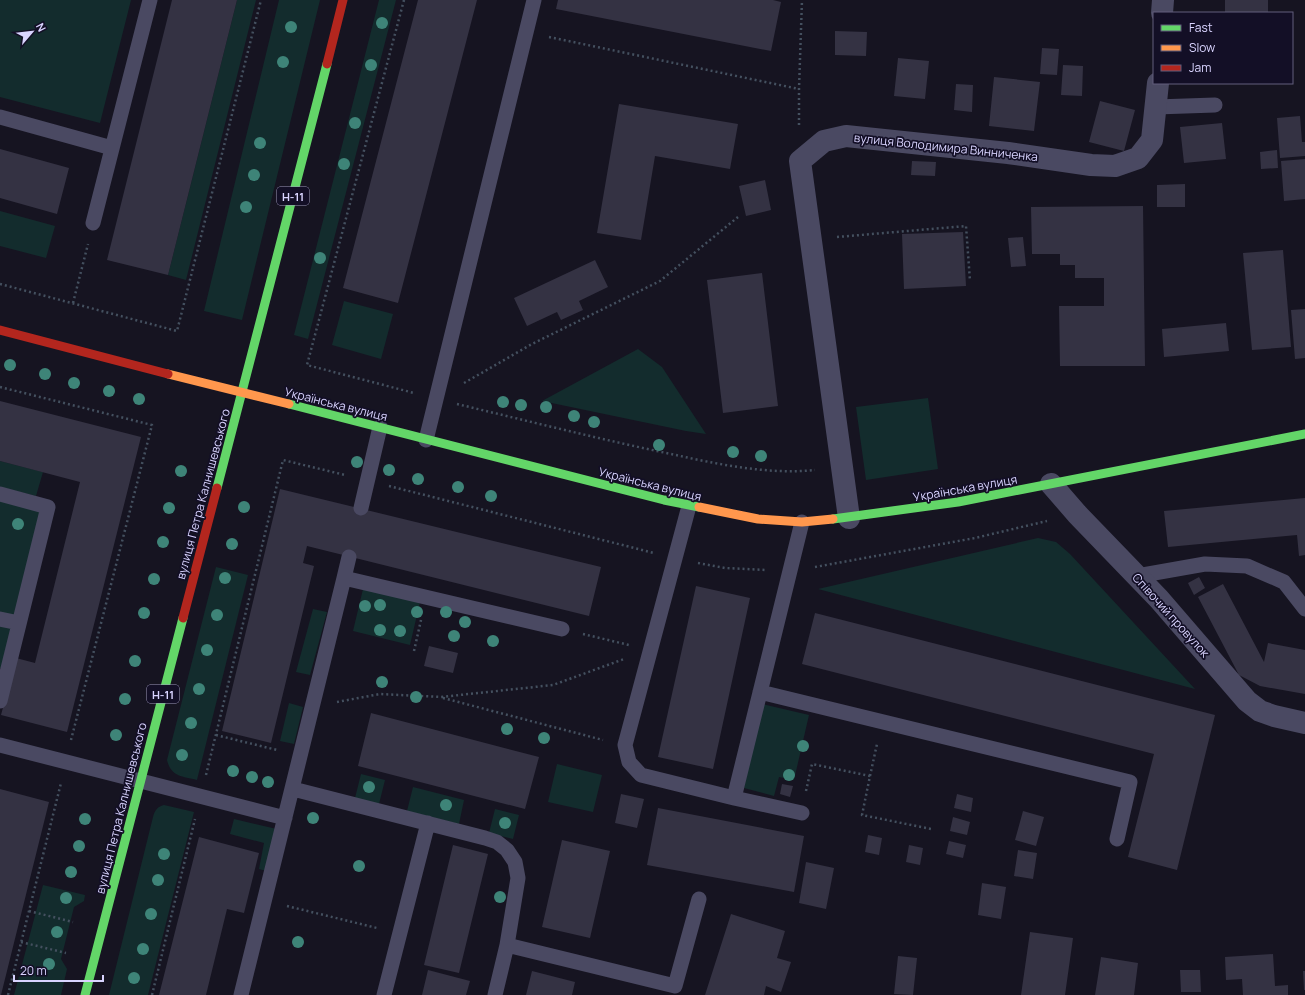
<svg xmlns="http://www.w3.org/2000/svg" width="1305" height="995" font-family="Manrope,sans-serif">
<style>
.green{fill:#132c2d}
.building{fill:#343243}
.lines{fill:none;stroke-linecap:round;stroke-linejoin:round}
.path{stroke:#44505f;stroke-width:2.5;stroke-dasharray:2 3;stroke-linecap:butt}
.lane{stroke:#4a4962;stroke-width:15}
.street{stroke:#4a4962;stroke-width:22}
.fast{stroke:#63d668;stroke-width:9}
.slow{stroke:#ff974d;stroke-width:9}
.jam{stroke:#b3261e;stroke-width:9}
.tree{fill:#3e8478}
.labels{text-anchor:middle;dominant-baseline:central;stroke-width:3.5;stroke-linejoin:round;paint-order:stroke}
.shield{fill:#130f26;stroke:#9e99be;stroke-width:1}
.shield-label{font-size:11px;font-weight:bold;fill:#d9d4ff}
.street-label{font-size:12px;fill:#d9d4ff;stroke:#130f26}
</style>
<rect width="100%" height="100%" fill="#161421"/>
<path class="green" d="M0 0H131L100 123 0 97Z
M237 0H256L186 280 168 275Z
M279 0H320L242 320 204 311Z
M379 0H396L308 339 294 335Z
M0 211 55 226 46 258 0 246Z
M344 301 393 314 381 359 332 345Z
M638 349 662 367 706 434 686 431 542 401Z
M928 398 938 469 866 480 856 407Z
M0 461 43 472 36 496 0 487Z
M0 500 42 510 16 617 0 613Z
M1038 538 1056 542 1070 554 1195 689 818 589Z
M216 567 248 575 197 780C182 776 171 777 167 760Z
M363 589 420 602 410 645 353 631Z
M313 609 327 612 310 675 296 672Z
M0 623 15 627 4 669 0 668Z
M289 703 303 707 294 744 280 741Z
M762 704 809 715 794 780 779 777 774 796 744 788Z
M557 764 602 775 593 812 548 802Z
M361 774 385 780 379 804 355 798Z
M413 787 464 800 459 824 407 811Z
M164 805 194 812 148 995H109L153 817C155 810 157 807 164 805Z
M495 809 519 815 513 839 489 833Z
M234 819 281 830 270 872 259 869 264 843 230 834Z
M43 885 85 895 84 901 74 907 61 959 67 969 61 995H14Z"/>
<path class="building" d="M172 0H237L168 275 107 260Z
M418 0H477L398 303 343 288Z
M558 0H773L781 2 771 51 556 9Z
M1225 0H1268V13H1225Z
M835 31 867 32 866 56 835 55Z
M1042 48 1059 49 1057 75 1040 74Z
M898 58 929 61 925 99 894 96Z
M1063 65 1083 66 1082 96 1061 95Z
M994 77 1040 82 1034 131 989 126Z
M956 84 973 85 972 112 954 110Z
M1100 101 1135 110 1124 151 1089 142Z
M619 104 738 124 730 169 655 156 641 240 597 233Z
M1300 116 1302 142H1305V156L1280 158 1277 118Z
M1222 123 1226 159 1184 163 1180 127Z
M0 149 69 168 57 214 0 198Z
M1277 150 1278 168 1261 169 1260 152Z
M1305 159V199L1284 201 1281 161Z
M912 161 936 162 935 176 911 175Z
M765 180 771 210 746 216 739 186Z
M1185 184V207H1157V185Z
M1143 206 1145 366H1060L1059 306H1104V278H1075V265H1060V254H1032L1031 207Z
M963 232 966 286 904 289 902 234Z
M1023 237 1026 266 1011 267 1008 238Z
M1283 250 1291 347 1252 350 1243 253Z
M595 260 608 287 579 301 583 310 561 320 557 312 527 326 514 298Z
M762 273 778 406 723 413 707 280Z
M1305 309V358L1295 359 1291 310Z
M1226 323 1229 351 1164 357 1162 329Z
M0 401 141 437 67 732 1 715 16 658 35 663 80 482 0 461Z
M280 489 601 567 589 616 307 546 303 563 314 566 271 743 222 731Z
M1305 498V555L1299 556 1297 535 1168 547 1164 511Z
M1199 577 1205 588 1194 595 1188 583Z
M1223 584 1264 662 1268 643 1305 650V694L1260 686 1239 675 1198 597Z
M696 586 750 598 713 769 658 757Z
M815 613 1215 715 1177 870 1128 857 1154 754 802 664Z
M429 646 458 653 453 673 424 666Z
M371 713 539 757 525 809 358 766Z
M782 784 793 786 790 797 780 794Z
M0 789 49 802 1 995H0Z
M621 794 644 799 637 828 615 823Z
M957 794 973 798 971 812 954 808Z
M658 808 804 836 794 892 647 865Z
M1023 811 1044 817 1036 846 1015 840Z
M953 817 970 822 967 835 950 831Z
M868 835 882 838 879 855 865 852Z
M199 837 259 853 244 913 227 909 206 995H159Z
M562 840 610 851 590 938 542 927Z
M949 841 966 845 963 858 946 854Z
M453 845 488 854 459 973 424 965Z
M909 845 923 848 920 865 906 862Z
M1018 850 1037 853 1033 879 1014 876Z
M806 862 834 868 826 909 799 903Z
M982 883 1006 887 1001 919 978 915Z
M731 914 785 931 777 958 791 962 781 992 766 986 764 995H705Z
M1030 932 1073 938 1065 995H1021Z
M1273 954 1275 986 1288 985V995H1243L1242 979 1226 980 1225 957Z
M898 956 917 958 913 995 894 994Z
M1101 957 1138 963 1134 995H1095Z
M428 970 470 981 466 995H422Z
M1180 970H1200L1201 992H1181Z
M532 971 575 982 572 995H526Z
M1303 971H1305V990H1304Z"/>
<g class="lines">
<path class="path" d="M404 0 307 365 414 393
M549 37 799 89
M799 125V89L802 0
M837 237 966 226 970 281
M0 284 177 331 261 0
M73 303 88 244
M464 383 532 344 660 281 738 217
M0 387 152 425 71 740
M457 404C528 421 599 439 671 454 717 464 768 475 815 470
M389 486 654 553
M698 563 725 568 766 570
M815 567 975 538 1047 521
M583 634 629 645
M414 651 421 620
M443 698 603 740
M337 702 380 694 441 697 553 685 624 659
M216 735 277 750
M206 775 283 460 345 475
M870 776 877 744
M806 791 812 764 870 776 862 815 931 829
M287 906 377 928
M29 911 73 922
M21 942 66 953
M8 995 61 783
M152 995 195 819"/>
<path class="lane" d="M1156 107 1215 105
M0 117 112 148
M93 223 150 0
M426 440 534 0
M0 494 48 507 0 701
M689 506 625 745 629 762 641 775 734 798 802 813
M361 508 380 427
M1137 576 1205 564 1247 566 1284 582 1305 609
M344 578 349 557
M0 619 19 623
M760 692 1130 782 1117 839
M0 745 285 818
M293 789 485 838 497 842 507 850 515 862 518 878 507 945 495 995
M734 798 802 522
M507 945 675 986 699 899
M241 995 344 578 562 629
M384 995 428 823"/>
<path class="street" d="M1162 13 1163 0
M1051 484 1077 514 1159 599 1247 701 1260 711 1274 716 1305 723
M849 518 800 161 824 141 846 136 1008 153 1091 165 1115 166 1138 158 1152 140 1158 83"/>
<path class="fast" d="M289 404 664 500 699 507
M217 488 327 64
M833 519 958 502 1305 434
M85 995 183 618"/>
<path class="slow" d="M168 374 289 404
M699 507 758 519 802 522 833 519"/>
<path class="jam" d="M327 64 343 0
M0 330 168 374
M183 618 217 488"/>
</g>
<g class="tree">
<circle cx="382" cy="23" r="6"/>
<circle cx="291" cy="27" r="6"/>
<circle cx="283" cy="62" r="6"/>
<circle cx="371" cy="65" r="6"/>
<circle cx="355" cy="123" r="6"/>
<circle cx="260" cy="143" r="6"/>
<circle cx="344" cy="164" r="6"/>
<circle cx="254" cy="175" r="6"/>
<circle cx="246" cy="207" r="6"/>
<circle cx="320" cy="258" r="6"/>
<circle cx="10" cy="365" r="6"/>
<circle cx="45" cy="374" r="6"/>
<circle cx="74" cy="383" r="6"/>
<circle cx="109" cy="391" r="6"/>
<circle cx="139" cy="399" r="6"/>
<circle cx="503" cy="402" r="6"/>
<circle cx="521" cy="405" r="6"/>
<circle cx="546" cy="407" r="6"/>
<circle cx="574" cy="416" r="6"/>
<circle cx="594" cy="422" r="6"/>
<circle cx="659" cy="445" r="6"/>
<circle cx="733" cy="452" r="6"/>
<circle cx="761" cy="456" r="6"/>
<circle cx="357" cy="462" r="6"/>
<circle cx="389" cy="470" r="6"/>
<circle cx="181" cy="471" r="6"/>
<circle cx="418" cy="479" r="6"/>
<circle cx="458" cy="487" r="6"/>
<circle cx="491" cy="496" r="6"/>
<circle cx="244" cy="507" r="6"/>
<circle cx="169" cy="508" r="6"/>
<circle cx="18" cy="524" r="6"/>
<circle cx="163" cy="542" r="6"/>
<circle cx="232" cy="544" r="6"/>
<circle cx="225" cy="578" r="6"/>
<circle cx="154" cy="579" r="6"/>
<circle cx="380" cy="605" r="6"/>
<circle cx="365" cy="606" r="6"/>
<circle cx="417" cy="612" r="6"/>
<circle cx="446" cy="612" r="6"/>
<circle cx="144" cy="613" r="6"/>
<circle cx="217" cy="615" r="6"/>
<circle cx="465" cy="622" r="6"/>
<circle cx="380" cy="630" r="6"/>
<circle cx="400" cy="631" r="6"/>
<circle cx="454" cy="636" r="6"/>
<circle cx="493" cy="641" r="6"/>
<circle cx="207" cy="650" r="6"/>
<circle cx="135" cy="661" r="6"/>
<circle cx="382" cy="682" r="6"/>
<circle cx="199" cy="689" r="6"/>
<circle cx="416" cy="697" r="6"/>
<circle cx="125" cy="699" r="6"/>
<circle cx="191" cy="723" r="6"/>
<circle cx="507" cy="729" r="6"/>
<circle cx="116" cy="735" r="6"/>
<circle cx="544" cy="738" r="6"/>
<circle cx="803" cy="746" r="6"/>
<circle cx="182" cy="755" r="6"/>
<circle cx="233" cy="771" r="6"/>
<circle cx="789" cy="775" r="6"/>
<circle cx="252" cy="777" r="6"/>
<circle cx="268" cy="782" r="6"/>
<circle cx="369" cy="787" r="6"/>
<circle cx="446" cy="805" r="6"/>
<circle cx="313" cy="818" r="6"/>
<circle cx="85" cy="819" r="6"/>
<circle cx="505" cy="823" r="6"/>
<circle cx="79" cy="846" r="6"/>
<circle cx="164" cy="854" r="6"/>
<circle cx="359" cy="866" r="6"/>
<circle cx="71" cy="872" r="6"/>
<circle cx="158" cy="880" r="6"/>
<circle cx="500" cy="897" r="6"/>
<circle cx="66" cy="898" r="6"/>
<circle cx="151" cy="914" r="6"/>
<circle cx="57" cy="932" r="6"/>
<circle cx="298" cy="942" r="6"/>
<circle cx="143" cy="949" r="6"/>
<circle cx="49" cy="964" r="6"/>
<circle cx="134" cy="978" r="6"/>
</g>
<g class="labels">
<g class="shield">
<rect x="277" y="187" width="32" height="18" rx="3"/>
<rect x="147" y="685" width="32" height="18" rx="3"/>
</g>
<g class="shield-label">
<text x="293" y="196">Н-11</text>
<text x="163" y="694">Н-11</text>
</g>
<g class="street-label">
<text transform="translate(946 147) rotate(6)">вулиця Володимира Винниченка</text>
<text transform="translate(336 404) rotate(14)">Українська вулиця</text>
<text transform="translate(650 484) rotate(14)">Українська вулиця</text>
<text transform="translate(965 488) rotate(-10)">Українська вулиця</text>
<text transform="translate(203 494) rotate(-75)">вулиця Петра Калнишевського</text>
<text transform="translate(1171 615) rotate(48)">Співочий провулок</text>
<text transform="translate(121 808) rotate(-76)">вулиця Петра Калнишевського</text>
</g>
</g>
<rect x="1153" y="12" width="140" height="72" fill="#130f26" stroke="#625e7d"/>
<rect x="1161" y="25" width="20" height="6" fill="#63d668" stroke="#625e7d"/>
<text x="1189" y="32" font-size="12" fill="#d9d4ff">Fast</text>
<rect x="1161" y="45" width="20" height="6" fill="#ff974d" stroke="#625e7d"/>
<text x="1189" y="52" font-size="12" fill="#d9d4ff">Slow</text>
<rect x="1161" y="65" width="20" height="6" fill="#b3261e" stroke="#625e7d"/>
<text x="1189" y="72" font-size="12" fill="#d9d4ff">Jam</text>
<g transform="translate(32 32) rotate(62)" stroke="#130f26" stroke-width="3" paint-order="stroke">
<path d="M0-3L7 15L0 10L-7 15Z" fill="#d9d4ff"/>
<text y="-6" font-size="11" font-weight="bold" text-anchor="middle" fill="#d9d4ff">N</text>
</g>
<path d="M14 975v6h89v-6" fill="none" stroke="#d9d4ff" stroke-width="2"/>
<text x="20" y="975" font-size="12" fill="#d9d4ff" stroke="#130f26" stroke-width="3" paint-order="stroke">20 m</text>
</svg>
